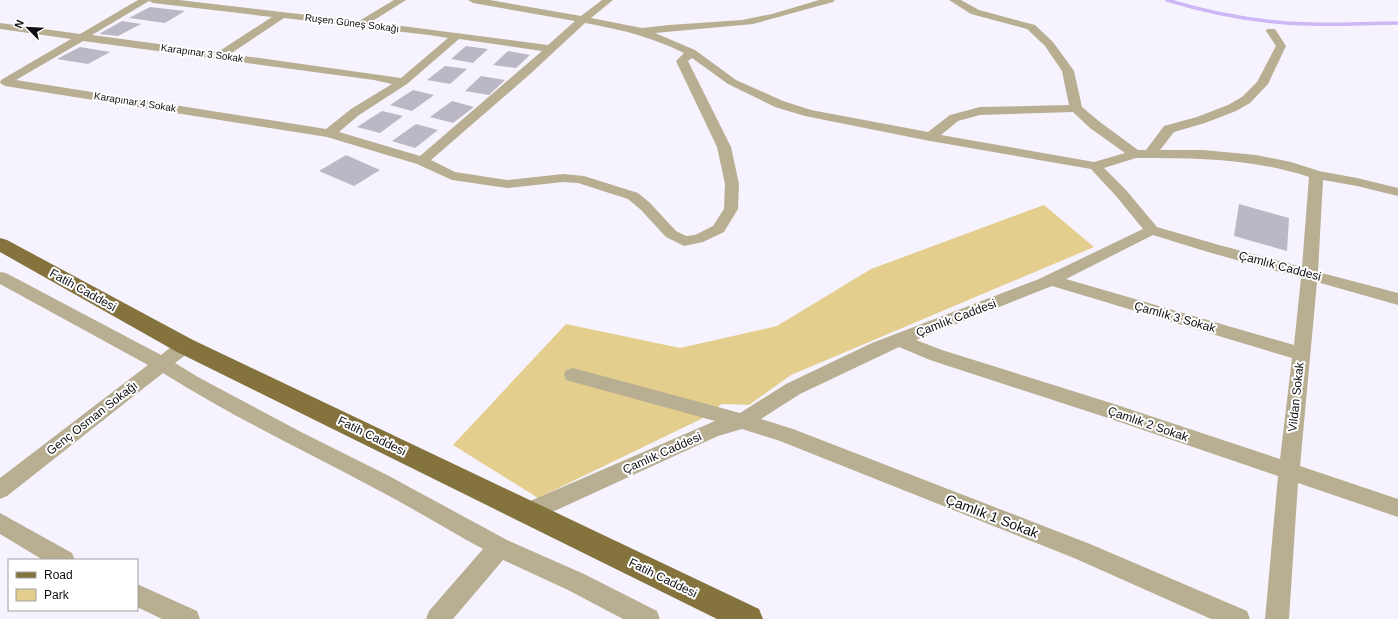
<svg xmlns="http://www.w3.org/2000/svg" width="1398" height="619" font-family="Helvetica,sans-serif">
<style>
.green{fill:#e4ce8e}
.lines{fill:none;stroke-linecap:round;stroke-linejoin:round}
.stream{stroke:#cdb7f5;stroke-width:3.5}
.building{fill:#bbb7c4}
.minor{fill:#b8ae92;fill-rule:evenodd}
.major{fill:#85733e;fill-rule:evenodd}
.labels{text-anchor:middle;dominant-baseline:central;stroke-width:4;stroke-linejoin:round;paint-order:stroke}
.far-street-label{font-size:10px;fill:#0f0e12;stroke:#fff}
.street-label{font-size:12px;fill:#0f0e12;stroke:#fff}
.near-street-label{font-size:14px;fill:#0f0e12;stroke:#fff}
</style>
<rect width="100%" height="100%" fill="#f6f3fe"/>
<path class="green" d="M1044 205 1094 247 791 375 749 405 722 404 701 419 538 498 453 445 566 324 680 348 777 326 871 269Z"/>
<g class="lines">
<path class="stream" d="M1167 0C1213 14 1261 23 1309 24 1339 25 1368 23 1398 23"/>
</g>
<path class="building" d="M150 7 185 11 165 23 129 18Z
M122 21 141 24 118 36 99 34Z
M466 46 488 49 473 63 451 59Z
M80 47 110 52 88 64 57 59Z
M508 51 530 55 516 68 493 65Z
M445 66 467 69 450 84 427 80Z
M481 76 505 80 489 95 465 91Z
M413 90 434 95 412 111 390 105Z
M452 101 474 107 453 123 430 117Z
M382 111 403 116 380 133 357 127Z
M416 124 438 130 415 148 392 141Z
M346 155 380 170 354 186 319 171Z
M1239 204 1289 218 1287 251 1234 236Z"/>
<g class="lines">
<path class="minor" d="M138 0H179L359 21 394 0H406L371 22 548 45 575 21 473 3 468 0H490L581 16 602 0H613L591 18 642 28 669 25 742 20 772 14 819 0H835L833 2 753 24 655 33 695 50 736 80 783 101 811 110 928 132 950 115 980 107 1069 105 1062 71 1045 46 1027 29 971 14 949 0H961L979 10 1035 25 1053 42 1074 71 1082 107 1100 122 1138 150H1146L1164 126 1197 117 1228 105 1242 97 1257 82 1276 46 1266 31 1267 29H1275L1286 46 1268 84 1250 103 1236 111 1205 123 1174 132 1160 150H1203L1256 155 1291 162 1319 171 1357 178 1398 188V196L1357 186 1323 180 1318 272 1398 293V305L1317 282 1300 466 1398 499V517L1298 483 1289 619H1265L1278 476 1105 417 930 360 899 347 800 394 761 419 793 429 1090 544 1247 611 1250 619H1211L1074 558 780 441 742 429 718 436 537 519 529 522 521 519 518 512 521 505 715 421 566 380 564 375 566 370 573 368 740 413 786 384 872 343 1039 279 1143 229 1116 196 1091 169 930 141 805 116 775 107 728 84 692 58 688 61 731 147 739 184 738 209 724 232 703 242 684 246 666 237 640 209 628 199 578 183 563 182 507 188 452 180 417 164 327 137 5 86 0 83 1 80 71 39 0 29V23L80 34ZM149 1 153 3 272 17 218 52 92 35ZM284 18 429 35 448 38 401 78 230 54ZM585 23C622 30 649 36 684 53L676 61 717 147 725 184 724 209 713 226 695 235 686 236 676 231 650 203 638 193 584 176 563 174 507 180 455 172 431 160 529 75ZM459 39 542 51 420 156 339 132 359 115 407 84ZM83 41 374 80 392 84 351 109 326 129 16 80ZM1073 112 1090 128 1125 153 1094 162 941 135 958 121 980 115ZM1136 158C1197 158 1250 158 1309 177L1302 267 1219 245 1157 227 1126 190 1104 168ZM1153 235 1208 252 1301 278 1294 345 1066 279ZM1052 286 1292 358 1280 459 1111 403 942 350 916 340Z
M0 272 6 273 161 355C170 348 179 338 191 341L194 346 191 351 175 363 198 377 301 432 389 476 507 540 584 574 657 611 660 619H623L568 590 503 560 453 619H426L429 611 483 549C446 529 411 507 374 488 303 450 231 416 163 373L7 496 0 499V478L148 365 0 284Z
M0 513 72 553 75 560H43L0 534Z
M137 584 197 611 200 619H162L137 607Z"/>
<path class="major" d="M0 238 7 240 193 340 759 609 763 619H717L177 352 0 252Z"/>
</g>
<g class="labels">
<g class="far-street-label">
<text transform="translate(352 23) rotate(7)">Ruşen Güneş Sokağı</text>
<text transform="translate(202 53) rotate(8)">Karapınar 3 Sokak</text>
<text transform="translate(135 102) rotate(9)">Karapınar 4 Sokak</text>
</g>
<g class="street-label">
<text transform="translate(1280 266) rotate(15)">Çamlık Caddesi</text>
<text transform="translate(83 290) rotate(29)">Fatih Caddesi</text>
<text transform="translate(1175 317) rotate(16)">Çamlık 3 Sokak</text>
<text transform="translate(956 318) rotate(-21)">Çamlık Caddesi</text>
<text transform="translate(1296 397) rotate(-84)">Vildan Sokak</text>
<text transform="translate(92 418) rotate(-38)">Genç Osman Sokağı</text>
<text transform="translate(1148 424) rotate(19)">Çamlık 2 Sokak</text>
<text transform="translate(372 436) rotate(26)">Fatih Caddesi</text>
<text transform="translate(662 453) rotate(-24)">Çamlık Caddesi</text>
<text transform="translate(663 578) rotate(26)">Fatih Caddesi</text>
</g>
<g class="near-street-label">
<text transform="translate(992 516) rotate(21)">Çamlık 1 Sokak</text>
</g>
</g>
<rect x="8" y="559" width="130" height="52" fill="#ffffff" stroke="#9f9fa0"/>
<rect x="16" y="572" width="20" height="6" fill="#85733e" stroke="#9f9fa0"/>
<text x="44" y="579" font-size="12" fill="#0f0e12">Road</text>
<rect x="16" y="589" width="20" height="12" fill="#e4ce8e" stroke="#9f9fa0"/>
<text x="44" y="599" font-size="12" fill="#0f0e12">Park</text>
<g transform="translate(28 28) rotate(294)" stroke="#ffffff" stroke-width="3" paint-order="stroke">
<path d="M0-3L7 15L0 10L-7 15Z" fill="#0f0e12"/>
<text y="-6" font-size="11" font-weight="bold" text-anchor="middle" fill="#0f0e12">N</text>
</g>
</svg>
